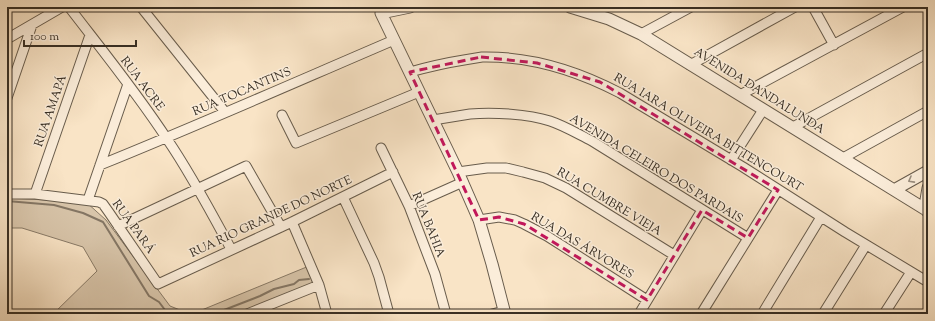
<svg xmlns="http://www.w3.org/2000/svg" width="935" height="321" font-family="'Sorts Mill Goudy',serif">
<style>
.green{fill:#d8c5aa;stroke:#887a67}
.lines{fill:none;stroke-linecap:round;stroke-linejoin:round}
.stream{stroke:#847664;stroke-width:2}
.minor-casing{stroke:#685c4c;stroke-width:11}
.tertiary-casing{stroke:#685c4c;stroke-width:13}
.minor{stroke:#fbedda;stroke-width:9}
.tertiary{stroke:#fbedda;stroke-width:11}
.oneway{stroke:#9a8e7f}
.marked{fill:none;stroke:#c2185b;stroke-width:3;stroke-dasharray:8 5;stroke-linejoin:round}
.labels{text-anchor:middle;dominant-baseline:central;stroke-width:3;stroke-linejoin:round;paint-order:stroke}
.street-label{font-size:12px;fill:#382f24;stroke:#fbedda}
</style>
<rect width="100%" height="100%" fill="#f9e4c6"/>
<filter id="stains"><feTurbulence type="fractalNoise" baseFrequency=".005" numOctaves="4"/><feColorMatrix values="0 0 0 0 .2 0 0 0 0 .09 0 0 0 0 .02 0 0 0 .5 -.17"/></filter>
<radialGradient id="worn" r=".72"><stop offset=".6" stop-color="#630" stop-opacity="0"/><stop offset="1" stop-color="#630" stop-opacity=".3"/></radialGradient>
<path class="green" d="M7 198 86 202 106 220 170 306 190 314H53L97 271 83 247 22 228H7Z
M309 266 316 283 237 314H192Z"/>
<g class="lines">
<path class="stream" d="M7 201 54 205 83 213 103 222 149 296 159 302 168 314
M206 314 224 310 260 296 274 289 294 284 299 280 309 279"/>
<defs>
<path id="minor" d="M69 7C102 50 137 93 167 139 191 174 211 212 231 249
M141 7 225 112
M813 7 834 45
M641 34 691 7
M7 39 62 7
M690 65 795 7
M410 72C428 67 445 63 464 60 470 59 476 58 482 57 531 56 578 71 620 93L743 167 845 232 928 282
M740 95 903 7
M7 98 32 25
M282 115 296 143 419 92
M433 120C446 118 458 116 470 114 493 112 528 114 550 121 565 126 578 134 592 141L748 238
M793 127 928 53
M381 148 409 206 435 274 446 314
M843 158 928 111
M731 160 763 110
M100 165C199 125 296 82 394 40
M458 172 487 168H506L523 172 545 178 566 188 674 255
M7 194H35L99 202 103 204 108 211 158 284 292 222 393 172
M35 194 90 35
M343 197 374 263 379 277 389 314
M88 200 128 84
M409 206 463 182
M479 220 499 217 515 220 524 224 547 236 647 300
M292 222 319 285 327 314
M118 226 246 166 281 227
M247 314 319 285
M492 314 504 311
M639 314 702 210
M701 314 778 190
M762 314 821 217
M823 314 866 245
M884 314 911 272"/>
<path id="tertiary" d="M410 7 381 13 458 172 479 220 492 264 505 314
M570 7 609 19 641 34 928 211
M894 190 928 171
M927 211 926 200 928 188"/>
</defs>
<use href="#minor" class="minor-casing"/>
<use href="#tertiary" class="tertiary-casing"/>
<use href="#minor" class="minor"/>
<use href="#tertiary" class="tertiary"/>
</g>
<defs><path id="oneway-chevron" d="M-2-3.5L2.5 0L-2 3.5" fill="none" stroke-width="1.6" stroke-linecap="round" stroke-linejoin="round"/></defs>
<use class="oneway" href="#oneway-chevron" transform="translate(911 180) rotate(151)"/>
<path class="marked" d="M481 57 537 63 600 82 778 190 748 238 702 210 647 300 524 224 499 217 479 220 410 72Z"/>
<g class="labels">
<g class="street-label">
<text transform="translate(142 84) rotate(53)">RUA ACRE</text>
<text transform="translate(759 91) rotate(32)">AVENIDA DANDALUNDA</text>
<text transform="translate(242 92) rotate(-23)">RUA TOCANTINS</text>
<text transform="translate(51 111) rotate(-71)">RUA AMAPÁ</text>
<text transform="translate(708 133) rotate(31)">RUA IARA OLIVEIRA BITTENCOURT</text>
<text transform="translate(656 169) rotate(31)">AVENIDA CELEIRO DOS PARDAIS</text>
<text transform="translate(609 202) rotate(31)">RUA CUMBRE VIEJA</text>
<text transform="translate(271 217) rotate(-25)">RUA RIO GRANDE DO NORTE</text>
<text transform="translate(428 225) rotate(68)">RUA BAHIA</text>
<text transform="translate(133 227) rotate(54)">RUA PARÁ</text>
<text transform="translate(582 246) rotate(31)">RUA DAS ÁRVORES</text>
</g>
</g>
<rect width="935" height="321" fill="none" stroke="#f9e4c6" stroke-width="24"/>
<rect x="8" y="8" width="919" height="305" fill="none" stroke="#382f24" stroke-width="2"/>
<rect x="12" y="12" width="911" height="297" fill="none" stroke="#382f24"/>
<path d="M24 40v6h112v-6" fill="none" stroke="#382f24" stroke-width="2"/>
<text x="30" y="40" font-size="12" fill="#382f24" stroke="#fbedda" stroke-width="3" paint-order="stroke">100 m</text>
<rect width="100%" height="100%" filter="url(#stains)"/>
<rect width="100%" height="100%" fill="url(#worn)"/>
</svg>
